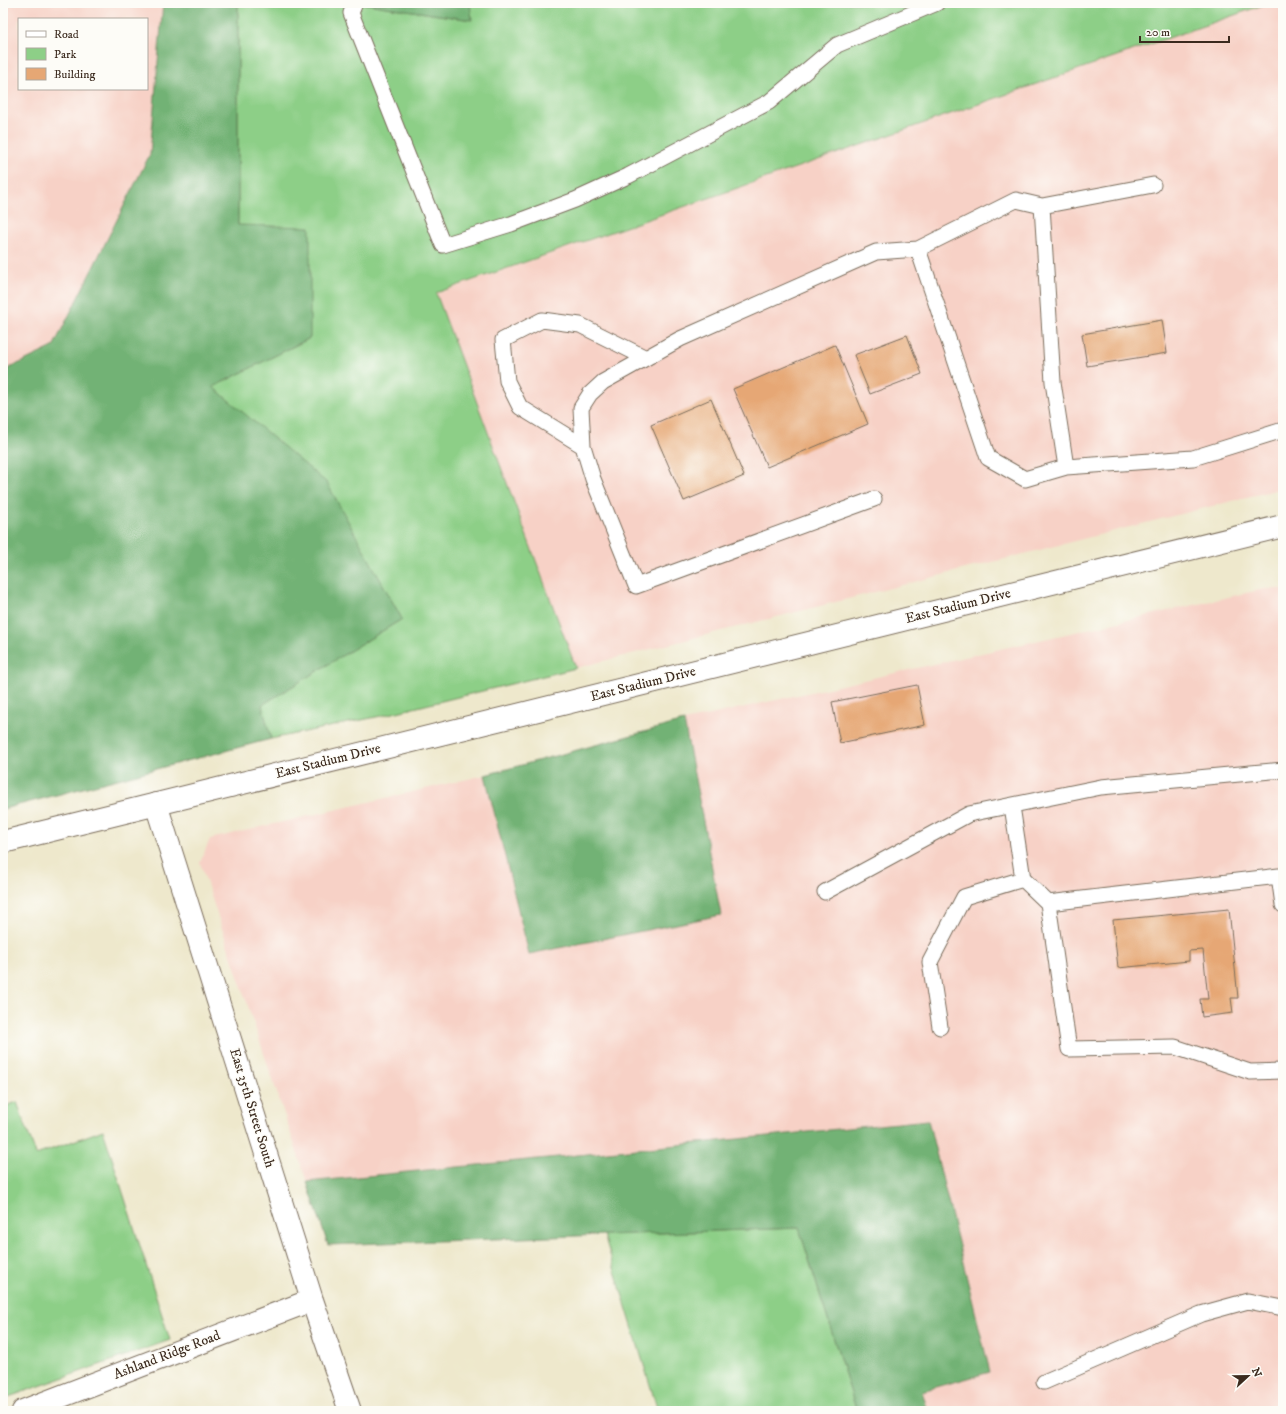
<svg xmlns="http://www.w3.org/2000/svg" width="1286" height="1414" font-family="'IM FELL DW Pica',serif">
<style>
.built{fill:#f7d1c6;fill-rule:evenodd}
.green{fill:#8dcf87;stroke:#647c52}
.forest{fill:#72b274;stroke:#566e49}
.building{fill:#e6a774}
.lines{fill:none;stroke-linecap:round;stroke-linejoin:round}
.service-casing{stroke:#7a6c5b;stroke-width:17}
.minor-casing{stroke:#7a6c5b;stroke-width:24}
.secondary-casing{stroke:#7a6c5b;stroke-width:24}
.service{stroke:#fff;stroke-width:15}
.minor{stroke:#fff;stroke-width:22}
.secondary{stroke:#fff;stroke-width:22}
.labels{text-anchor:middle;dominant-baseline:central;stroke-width:3;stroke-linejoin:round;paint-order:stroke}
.street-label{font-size:14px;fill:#3b2a1e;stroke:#fdfcf7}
</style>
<rect width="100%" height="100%" fill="#fdfcf7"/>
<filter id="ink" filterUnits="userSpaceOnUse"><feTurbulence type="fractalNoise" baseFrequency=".025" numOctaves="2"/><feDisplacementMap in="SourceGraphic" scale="8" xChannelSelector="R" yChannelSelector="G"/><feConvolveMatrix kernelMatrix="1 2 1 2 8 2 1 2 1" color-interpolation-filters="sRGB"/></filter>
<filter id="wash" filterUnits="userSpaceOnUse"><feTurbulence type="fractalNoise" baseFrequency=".012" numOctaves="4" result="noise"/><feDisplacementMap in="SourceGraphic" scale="16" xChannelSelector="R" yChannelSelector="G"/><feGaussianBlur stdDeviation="0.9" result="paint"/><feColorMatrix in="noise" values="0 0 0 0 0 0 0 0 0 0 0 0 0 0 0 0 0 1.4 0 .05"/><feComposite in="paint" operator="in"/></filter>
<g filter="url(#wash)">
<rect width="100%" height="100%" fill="#eee8cc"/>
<path class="built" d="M3 3H163L150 154 53 347 3 371ZM19 19H147V89H19Z
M1269 3H1283V488L576 668 436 294Z
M1264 589H1283V1411H928L922 1391 990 1372 928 1120 307 1182 200 863 210 839 485 775 529 954 720 915 684 721Z"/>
<path class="green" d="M238 3H360L471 20 470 3H1269L436 293 576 668 381 716 271 739 261 705 402 619 359 543 213 387 310 338 238 225Z
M17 1102 36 1155 103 1130 170 1340 3 1399V1107Z
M799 1228 856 1409 848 1411H658L604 1235Z"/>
<path class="forest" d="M163 3H238V225L310 227V338L213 387 327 483 402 619 262 705 271 739 3 809V371L53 347 150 154Z
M360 3H470L472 20Z
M684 721 721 915 529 954 485 775Z
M928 1120 990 1372 922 1391 928 1411H848L856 1409 799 1228 328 1245 307 1182Z"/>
<g id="blocks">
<path class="building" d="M1162 320 1167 353 1087 366 1082 334Z
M907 335 922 374 870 394 854 355Z
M835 345 868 424 767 467 733 389Z
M711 399 744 476 684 501 651 425Z
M917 685 925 725 840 743 832 702Z
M1229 909 1238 998H1231L1233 1013 1202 1017 1200 999H1208L1203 950 1189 951V961L1118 968 1113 920Z"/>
</g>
</g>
<g filter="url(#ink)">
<use href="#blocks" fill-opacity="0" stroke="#7a6c5b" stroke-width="1"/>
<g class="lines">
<defs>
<path id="service" d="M355 3 351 13 443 245 511 224 575 200 628 176 769 102 837 45 937 3
M1042 206 1153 185
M918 249 1016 200 1042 206 1053 382 1066 467
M583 446 520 407 507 381 503 340 542 320 580 325 646 358
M874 499 636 586 593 479 583 446 581 408 590 394 603 382 680 339 876 252 918 249 988 458 1025 479 1066 467 1193 458 1283 430
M1012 806 1023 879 1048 903 1069 1049 1175 1047 1250 1072 1283 1071
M825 892 969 814 1101 787 1283 770
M1048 903 1279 876 1283 905
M940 1027 930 962 964 897 1023 879
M1044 1382 1201 1314 1248 1301 1283 1308"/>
<path id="minor" d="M156 804 312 1300 350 1411
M23 1411 312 1300"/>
<path id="secondary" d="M3 842 1283 526"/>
</defs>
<use href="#service" class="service-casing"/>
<use href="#minor" class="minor-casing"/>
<use href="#secondary" class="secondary-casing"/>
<use href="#service" class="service"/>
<use href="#minor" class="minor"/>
<use href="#secondary" class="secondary"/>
</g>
</g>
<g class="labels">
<g class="street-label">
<text transform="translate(958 606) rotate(-14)">East Stadium Drive</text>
<text transform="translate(643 684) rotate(-14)">East Stadium Drive</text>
<text transform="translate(328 761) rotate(-14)">East Stadium Drive</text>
<text transform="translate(252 1108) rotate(73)">East 35th Street South</text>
<text transform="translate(167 1355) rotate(-21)">Ashland Ridge Road</text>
</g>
</g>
<rect width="1286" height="1414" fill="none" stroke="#fdfcf7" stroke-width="16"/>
<rect x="18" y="18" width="130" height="72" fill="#fdfcf7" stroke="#afa8a0"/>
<rect x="26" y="31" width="20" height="6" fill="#ffffff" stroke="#afa8a0"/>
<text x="54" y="38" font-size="12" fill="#3b2a1e">Road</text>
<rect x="26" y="48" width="20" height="12" fill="#8dcf87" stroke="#afa8a0"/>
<text x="54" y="58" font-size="12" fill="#3b2a1e">Park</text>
<rect x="26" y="68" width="20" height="12" fill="#e6a774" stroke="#afa8a0"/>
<text x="54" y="78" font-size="12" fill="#3b2a1e">Building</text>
<g transform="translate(1248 1376) rotate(68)" stroke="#fdfcf7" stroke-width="3" paint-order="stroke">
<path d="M0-3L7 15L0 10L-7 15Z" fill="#3b2a1e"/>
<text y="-6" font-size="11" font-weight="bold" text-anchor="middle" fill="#3b2a1e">N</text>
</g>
<path d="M1140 36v6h89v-6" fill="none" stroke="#3b2a1e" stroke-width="2"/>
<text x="1146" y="36" font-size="12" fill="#3b2a1e" stroke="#fdfcf7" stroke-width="3" paint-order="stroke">20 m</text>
</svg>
